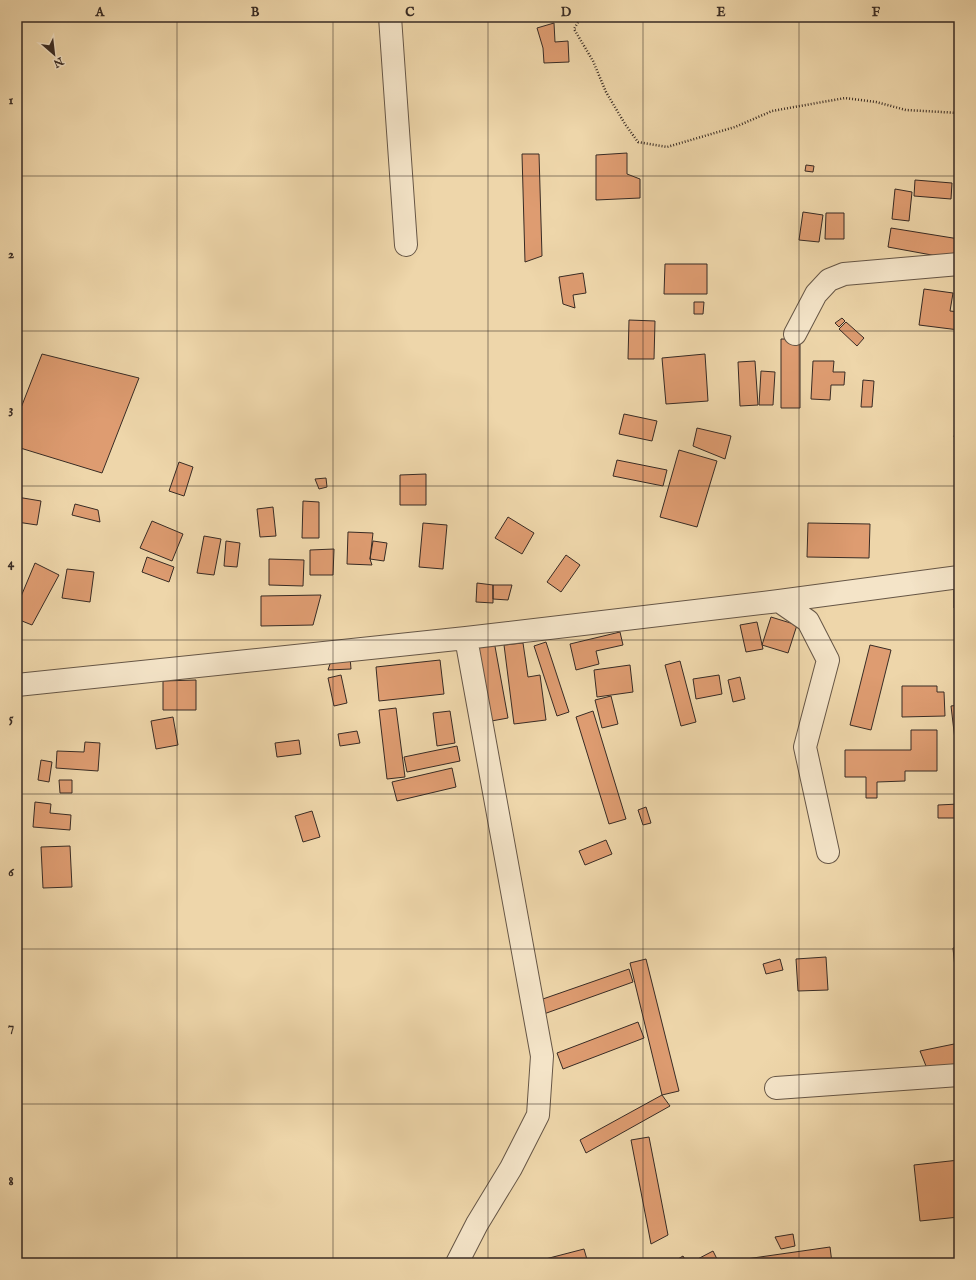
<svg xmlns="http://www.w3.org/2000/svg" width="976" height="1280" font-family="'IM FELL English',serif">
<style>
.building{fill:#de9c71;stroke:#382b24}
.lines{fill:none;stroke-linecap:round;stroke-linejoin:round}
.minor-casing{stroke:#665646;stroke-width:24}
.path{stroke:#382b24;stroke-width:2.5;stroke-dasharray:1 2;stroke-linecap:butt}
.minor{stroke:#f4e4c8;stroke-width:22}
.grid{fill:none;stroke:#382b24;stroke-width:1;stroke-opacity:0.55}
.neatline{fill:none;stroke:#382b24;stroke-width:1.5}
.grid-label{font-size:13px;text-anchor:middle;font-weight:bold;fill:#382b24}
</style>
<rect width="100%" height="100%" fill="#eed6aa"/>
<filter id="stains"><feTurbulence type="fractalNoise" baseFrequency=".005" numOctaves="4"/><feColorMatrix values="0 0 0 0 .2 0 0 0 0 .09 0 0 0 0 .02 0 0 0 .5 -.17"/></filter>
<radialGradient id="worn" r=".72"><stop offset=".6" stop-color="#630" stop-opacity="0"/><stop offset="1" stop-color="#630" stop-opacity=".3"/></radialGradient>
<path class="building" d="M554 23 555 42 568 41 569 62 544 63 543 48 537 28Z
M627 153V174L640 179V198L596 200V155Z
M522 154H539L542 256 525 262Z
M806 165 814 166 813 172 805 171Z
M915 180 952 183 951 199 914 196Z
M895 189 912 192 909 221 892 219Z
M803 212 823 215 819 242 799 240Z
M826 213H844V239H825Z
M891 228 959 239V260L888 247Z
M665 264H707V294H664Z
M583 273 586 293 573 295 575 308 563 304 559 277Z
M924 289 953 293 950 311 959 312V330L919 325Z
M694 302H704L703 314H694Z
M842 318 845 321 839 327 835 323Z
M629 320 655 321 654 359H628Z
M846 322 864 338 857 346 839 329Z
M781 339H800V408H781Z
M42 354 139 378 102 473 17 447V418Z
M705 354 708 401 666 404 662 358Z
M755 361 758 405 740 406 738 362Z
M813 361H834L833 372H845L844 385H831L830 400 811 399Z
M761 371 775 372 773 405H759Z
M863 380 874 381 872 407H861Z
M624 414 657 421 652 441 619 434Z
M959 415V438L954 437Z
M697 428 731 436 725 459 693 446Z
M679 450 717 461 697 527 660 517Z
M617 460 667 470 663 486 613 476Z
M179 462 193 467 184 496 169 491Z
M426 474V505H400V475Z
M326 478 327 487 319 489 315 479Z
M17 497 41 501 37 525 17 522Z
M303 501 319 502V538H302Z
M75 504 98 510 100 522 72 515Z
M273 507 276 536 260 537 257 509Z
M508 517 534 533 522 554 495 538Z
M152 521 183 534 172 561 140 548Z
M423 523 447 525 443 569 419 567Z
M808 523 870 524 869 558 807 557Z
M348 532 373 533 370 559 372 565 347 564Z
M204 536 221 539 214 575 197 573Z
M226 541 240 543 237 567 224 566Z
M373 541 387 543 384 561 370 559Z
M334 549 333 575H310V550Z
M566 555 580 565 561 592 547 582Z
M147 557 174 567 169 582 142 572Z
M269 559 304 560 303 586 269 585Z
M35 563 59 575 32 625 17 619V606Z
M67 569 94 572 90 602 62 598Z
M477 583 493 585V603L476 602Z
M493 585H512L508 600 493 599Z
M954 588H959V607L954 608Z
M321 595 313 625 261 626V596Z
M771 617 797 625 788 653 762 645Z
M757 622 763 649 746 652 740 625Z
M620 632 623 645 596 651 599 664 576 670 570 644Z
M494 641 508 718 486 722 472 645Z
M546 642 569 712 557 716 534 646Z
M523 643 528 677 540 675 546 720 514 724 504 645Z
M870 645 891 650 871 730 850 725Z
M350 657 351 669 328 670 332 658Z
M440 660 444 694 379 701 376 667Z
M680 661 696 722 681 726 665 665Z
M630 665 633 692 597 697 594 670Z
M341 675 347 703 334 706 328 678Z
M719 675 722 694 696 699 693 679Z
M740 677 745 699 733 702 728 680Z
M196 680V710H163V681Z
M902 686H937V692H944L945 716 902 717Z
M611 696 618 724 602 728 595 700Z
M959 705V740H955L951 706Z
M396 708 405 777 387 779 379 710Z
M450 711 455 743 437 746 433 713Z
M593 711 626 819 609 824 576 717Z
M173 717 178 745 156 749 151 721Z
M911 730H937V771H905V781L877 782V798H866V777H845V750H911Z
M357 731 360 743 340 746 338 734Z
M299 740 301 754 277 757 275 743Z
M85 742 100 743 98 771 56 768 57 751 84 752Z
M457 746 460 761 407 772 404 757Z
M41 760 52 762 49 782 38 780Z
M452 768 456 787 397 801 392 782Z
M59 780H72V793H60Z
M35 802 51 804 50 813 71 815 70 830 33 827Z
M959 804V818H938V805Z
M646 807 651 823 643 825 638 810Z
M312 811 320 837 303 842 295 816Z
M17 834 18 871H17Z
M606 840 612 854 585 865 579 851Z
M70 846 72 887 43 888 41 847Z
M959 947V968H955L953 948Z
M826 957 828 990 798 991 796 959Z
M646 959 679 1091 662 1095 630 963Z
M780 959 783 970 766 974 763 964Z
M629 969 633 982 541 1015 540 1000Z
M638 1022 644 1038 563 1069 557 1053Z
M959 1043V1067L928 1071 920 1051Z
M662 1095 670 1106 586 1153 580 1140Z
M649 1137 668 1235 651 1244 631 1140Z
M959 1160V1217L920 1221 914 1165Z
M793 1234 795 1246 781 1249 775 1237Z
M830 1247 832 1263H746V1259Z
M584 1249 588 1263H530Z
M713 1251 719 1263H692V1262Z
M683 1256 687 1263H671Z"/>
<g class="lines">
<defs>
<path id="minor" d="M390 17 406 245
M795 334 816 294 829 280 844 274 959 264
M779 601 808 621 828 660 805 747 828 852
M17 685 466 638 779 601 959 577
M776 1088 959 1075
M457 1263 477 1224 511 1168 538 1115 542 1056 466 638"/>
</defs>
<use href="#minor" class="minor-casing"/>
<path class="path" d="M581 17 574 29 593 61 606 92 625 124 638 142 667 147 735 127 772 111 845 98 876 102 906 110 959 113"/>
<use href="#minor" class="minor"/>
</g>
<path class="grid" d="M177 17V1263M333 17V1263M488 17V1263M643 17V1263M799 17V1263M17 176H959M17 331H959M17 486H959M17 640H959M17 794H959M17 949H959M17 1104H959"/>
<rect width="976" height="1280" fill="none" stroke="#eed6aa" stroke-width="44"/>
<g transform="translate(54 54) rotate(152)" stroke="#f4e4c8" stroke-width="3" paint-order="stroke">
<path d="M0-3L7 15L0 10L-7 15Z" fill="#382b24"/>
<text y="-6" font-size="11" font-weight="bold" text-anchor="middle" fill="#382b24">N</text>
</g>
<rect x="22" y="22" width="932" height="1236" class="neatline"/>
<g class="grid-label">
<text x="100" y="16">A</text>
<text x="255" y="16">B</text>
<text x="410" y="16">C</text>
<text x="566" y="16">D</text>
<text x="721" y="16">E</text>
<text x="876" y="16">F</text>
<text x="11" y="104">1</text>
<text x="11" y="258">2</text>
<text x="11" y="413">3</text>
<text x="11" y="567">4</text>
<text x="11" y="722">5</text>
<text x="11" y="876">6</text>
<text x="11" y="1031">7</text>
<text x="11" y="1185">8</text>
</g>
<rect width="100%" height="100%" filter="url(#stains)"/>
<rect width="100%" height="100%" fill="url(#worn)"/>
</svg>
